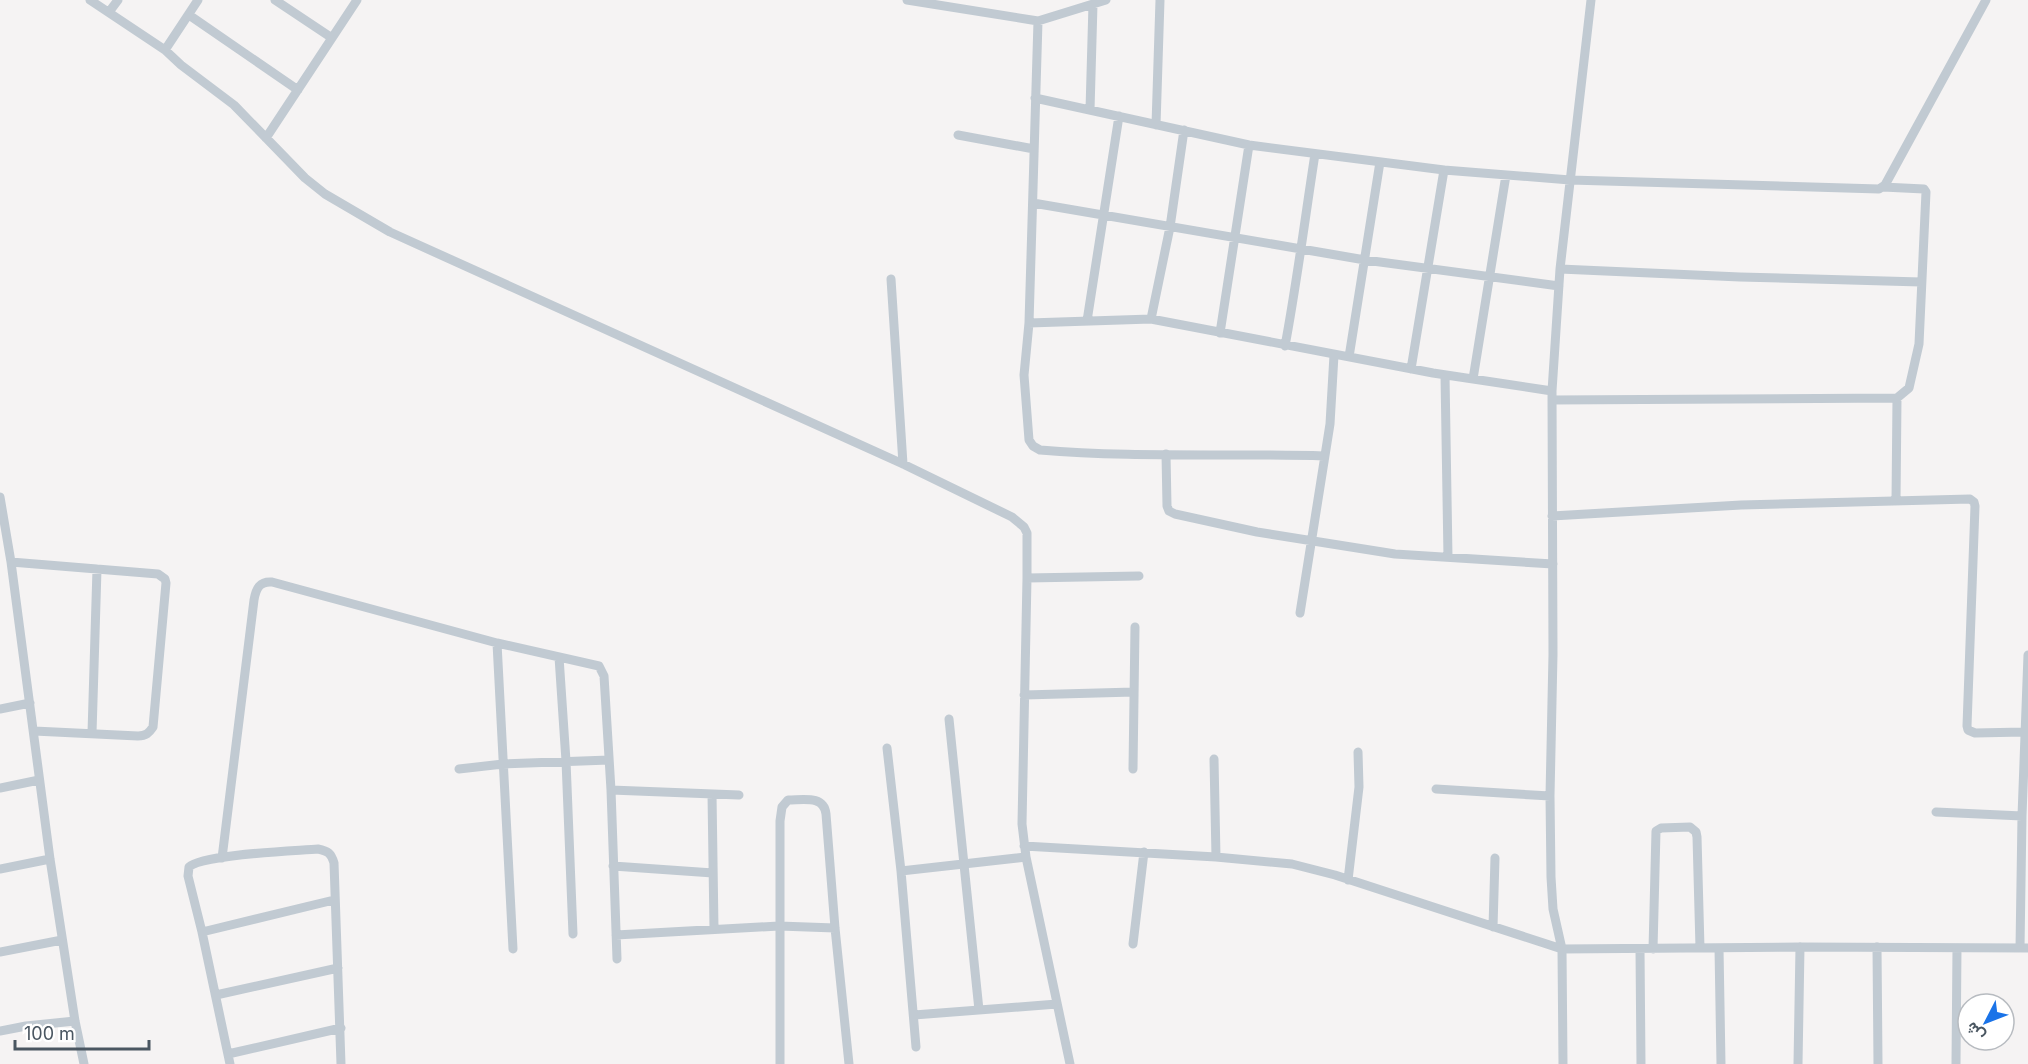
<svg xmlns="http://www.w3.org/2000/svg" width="2028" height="1064" font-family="Inter,Vazirmatn,sans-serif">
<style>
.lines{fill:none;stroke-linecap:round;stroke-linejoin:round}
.minor{stroke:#c1cad2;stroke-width:9}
</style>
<rect width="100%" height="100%" fill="#f5f3f3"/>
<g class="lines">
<path class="minor" d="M90 0 165 50 181 65 234 105 305 178 325 194 390 232 903 464 1012 517 1024 527 1027 533V578L1022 824 1026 857 1070 1064
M275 0 332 38
M907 0 1038 21 1106 0
M1591 0 1560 269 1552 391 1553 654 1550 796 1551 877 1553 909 1562 949 1800 947 2028 948
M109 12 118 0
M189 15 298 90
M1038 21 1029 323 1024 375 1029 440 1033 446 1040 450C1134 458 1229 453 1324 456
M165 50 198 0
M1035 98 1249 145 1444 170 1570 180 1879 189 1885 185 1986 0
M1090 110 1093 4
M1156 125 1160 0
M958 135 1034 149
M266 138 357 0
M1883 187 1924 189 1926 192 1919 344 1909 388 1897 398 1896 501
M1033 203 1365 260 1559 286
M1560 269 1740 277 1921 282
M891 279 903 464
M1151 319 1170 227 1184 130
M1087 321 1119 116
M1029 323 1151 319 1433 373 1552 391
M1220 333 1249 145
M1285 346C1297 282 1305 218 1315 154
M1349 357 1380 162
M1411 369 1444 170
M1445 375 1448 557
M1473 379 1506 175
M1552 400 1897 398
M1166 454 1167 506 1169 511 1175 514 1257 532 1395 554 1553 564
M0 497 11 562 50 859 75 1021 84 1064
M1552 516 1741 505 1970 499 1974 502 1975 506 1967 726 1968 730 1975 733 2024 732
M11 562 158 574 165 579 166 583 153 727C149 733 146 736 138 736L34 731
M1027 578 1139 576
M1300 613 1330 424 1334 355
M497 643 513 949
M559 657 566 761 573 934
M1024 695 1134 692
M0 709 30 703
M949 719 979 1010
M92 733 97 569
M887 748 901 871 916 1047
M1214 759 1216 857
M459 769 503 764 609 760
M1133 769 1135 627
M0 788 39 780
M1436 789 1550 796
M611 790 739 795
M712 794 714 929
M1936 812 2022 816
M1024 846 1216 857 1292 864 1335 875 1562 949 1563 1064
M222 858 254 600C256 588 260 581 272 582L497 643 599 666 604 676 611 790 617 959
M613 866 713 873
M0 869 50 859
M901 871 1026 857
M1348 880 1359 787 1358 752
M1493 927 1495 858
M202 932 334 900
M616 935 779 926 835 928
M1133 944 1144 852
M1877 947 1878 1064
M1719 948 1721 1064
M2020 948 2022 816 2028 655
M1640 949 1641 1064
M1653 949 1656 831 1661 828 1690 827 1696 832 1697 837 1700 948
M0 952 62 940
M216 995 338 968
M914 1015 1057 1004
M0 1031 26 1026 75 1021
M228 1054 341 1028
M230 1064 202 932 188 876 189 867C203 854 295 851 318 849 328 851 331 853 334 863L341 1064
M780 1064V821L782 807 788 800C803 800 824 795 826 814L835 928 849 1064
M1798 1064 1800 947
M1956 1064 1957 948"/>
</g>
<g transform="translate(1986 1022) rotate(228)"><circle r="28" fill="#ffffff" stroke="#b7bbc0" stroke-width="1.5"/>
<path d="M0-4.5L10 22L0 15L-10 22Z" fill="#1a73e8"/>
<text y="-9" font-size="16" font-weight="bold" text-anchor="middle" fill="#4a5661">ش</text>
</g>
<path d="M15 1040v9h134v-9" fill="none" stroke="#4a5661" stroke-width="3"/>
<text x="24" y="1040" font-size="18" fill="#4a5661" stroke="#ffffff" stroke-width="4.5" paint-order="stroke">100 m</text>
</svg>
